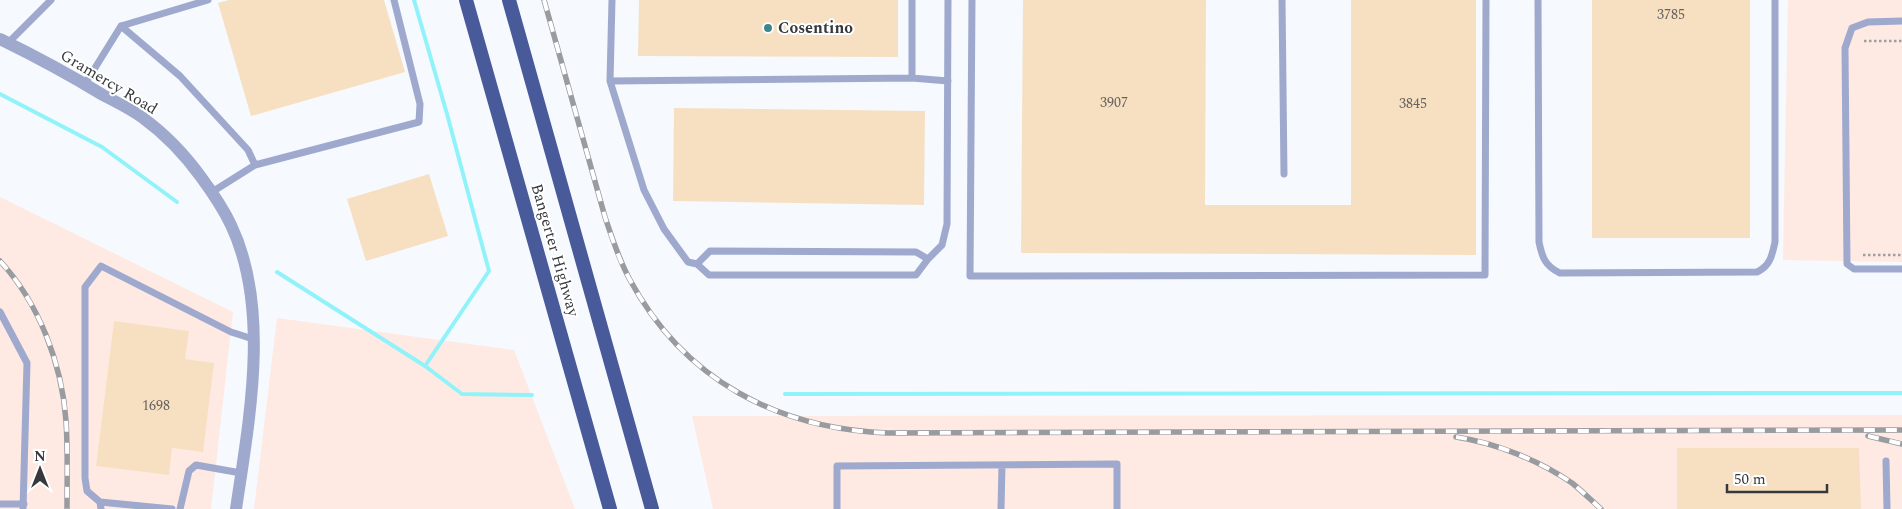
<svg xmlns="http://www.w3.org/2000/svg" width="1902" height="509" font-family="Spectral,serif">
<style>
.industrial{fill:#feeae3}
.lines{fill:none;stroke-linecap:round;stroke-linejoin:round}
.stream{stroke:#91f3f9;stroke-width:4}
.building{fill:#f7e0c2}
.path{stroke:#9d9fa3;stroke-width:2.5;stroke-dasharray:2.5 2.5;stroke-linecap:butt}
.service{stroke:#9ea9cd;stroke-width:7}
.minor{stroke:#9ea9cd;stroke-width:12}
.trunk{stroke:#495a9b;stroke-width:14}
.rail-casing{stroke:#989b9f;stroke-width:5.5}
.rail{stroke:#fff;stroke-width:4;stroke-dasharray:11;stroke-linecap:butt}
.poi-dot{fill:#3e868c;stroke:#fff;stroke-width:2}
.labels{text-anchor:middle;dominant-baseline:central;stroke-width:4;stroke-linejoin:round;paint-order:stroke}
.number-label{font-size:14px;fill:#66625d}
.poi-label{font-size:16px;font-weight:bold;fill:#36383b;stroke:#fff;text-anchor:start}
.street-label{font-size:16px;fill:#36383b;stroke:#fff}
</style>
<rect width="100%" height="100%" fill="#f6f9fe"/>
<path class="industrial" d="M1788 0H1902V262L1783 260Z
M0 197 233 312 211 509H0Z
M277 318 514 350 575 509H254Z
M1902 415V509H713L692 416Z"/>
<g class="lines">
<path class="stream" d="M414 0 447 114 489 271 425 366
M0 94 102 147 177 202
M277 272 425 366 462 394 532 395
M785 394 1902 393"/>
</g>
<path class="building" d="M229 0H384L405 72 251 116 218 3Z
M639 0H898V57L638 56Z
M1023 0H1206L1205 205H1351V0H1476V255L1021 253Z
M1592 0H1750V238H1592Z
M674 108 925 111 924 205 673 201Z
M429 174 448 236 366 261 347 199Z
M114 321 189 331 185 359 214 363 203 452 172 448 169 475 96 466Z
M1677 448H1859L1861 509H1677Z"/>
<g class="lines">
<path class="path" d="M1864 41H1902
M1863 255H1902"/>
<path class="service" d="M612 0 610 81 644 190 664 229 688 262 697 264
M912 0V78
M972 0 970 276 1485 275 1486 0
M1282 0 1284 174
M1538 0 1539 242C1542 257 1545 266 1560 273L1757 272C1770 266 1772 256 1775 242V0
M1902 21 1868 22 1852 28 1845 48 1847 264 1854 269H1902
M121 26 208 0
M8 43 51 0
M610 81 912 78 948 81
M85 84 121 26 180 76 248 150 255 165 212 192
M255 165 419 122 420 104 394 0
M928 259 916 252 710 251 697 264 709 275H916L928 259 942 245 947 224 948 0
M0 312 27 363 23 509
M1886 461 1887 509
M100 502 87 491 85 478V287L101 266 231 332 253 339
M0 504H24
M101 509 100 502 172 509
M180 509 189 471 196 465 241 473
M837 509V466L1117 464V509
M1001 509 1002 465"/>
<path class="minor" d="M0 39C35 56 70 75 103 95 116 102 131 109 143 118 165 134 185 155 201 177 212 192 223 208 231 225 271 309 249 421 236 509"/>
<path class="trunk" d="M466 0 610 509
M509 0 652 509"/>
<defs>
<path id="rail" d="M544 0 605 217C612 238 619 260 630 280 684 380 778 429 888 433L1902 430
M0 261C39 303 62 364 66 421 68 450 67 480 67 509
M1868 436 1902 444
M1456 437C1496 443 1538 460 1572 483 1582 491 1592 501 1601 509"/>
</defs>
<use href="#rail" class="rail-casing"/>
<use href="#rail" class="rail"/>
</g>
<circle class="poi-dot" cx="768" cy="28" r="5"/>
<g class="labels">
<g class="number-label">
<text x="1671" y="14">3785</text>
<text x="1114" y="102">3907</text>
<text x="1413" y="103">3845</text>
<text x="156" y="405">1698</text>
</g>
<g class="poi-label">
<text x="778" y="28">Cosentino</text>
</g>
<g class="street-label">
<text transform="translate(109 82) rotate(31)">Gramercy Road</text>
<text transform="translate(555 250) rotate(74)">Bangerter Highway</text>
</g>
</g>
<g transform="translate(40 469)" stroke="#ffffff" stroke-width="4" paint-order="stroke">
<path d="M0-4L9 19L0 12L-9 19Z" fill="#36383b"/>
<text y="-8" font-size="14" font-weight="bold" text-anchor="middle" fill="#36383b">N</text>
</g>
<path d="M1727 484v8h100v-8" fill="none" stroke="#36383b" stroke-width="2.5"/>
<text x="1734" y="484" font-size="15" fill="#36383b" stroke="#ffffff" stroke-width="4" paint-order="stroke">50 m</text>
</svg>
